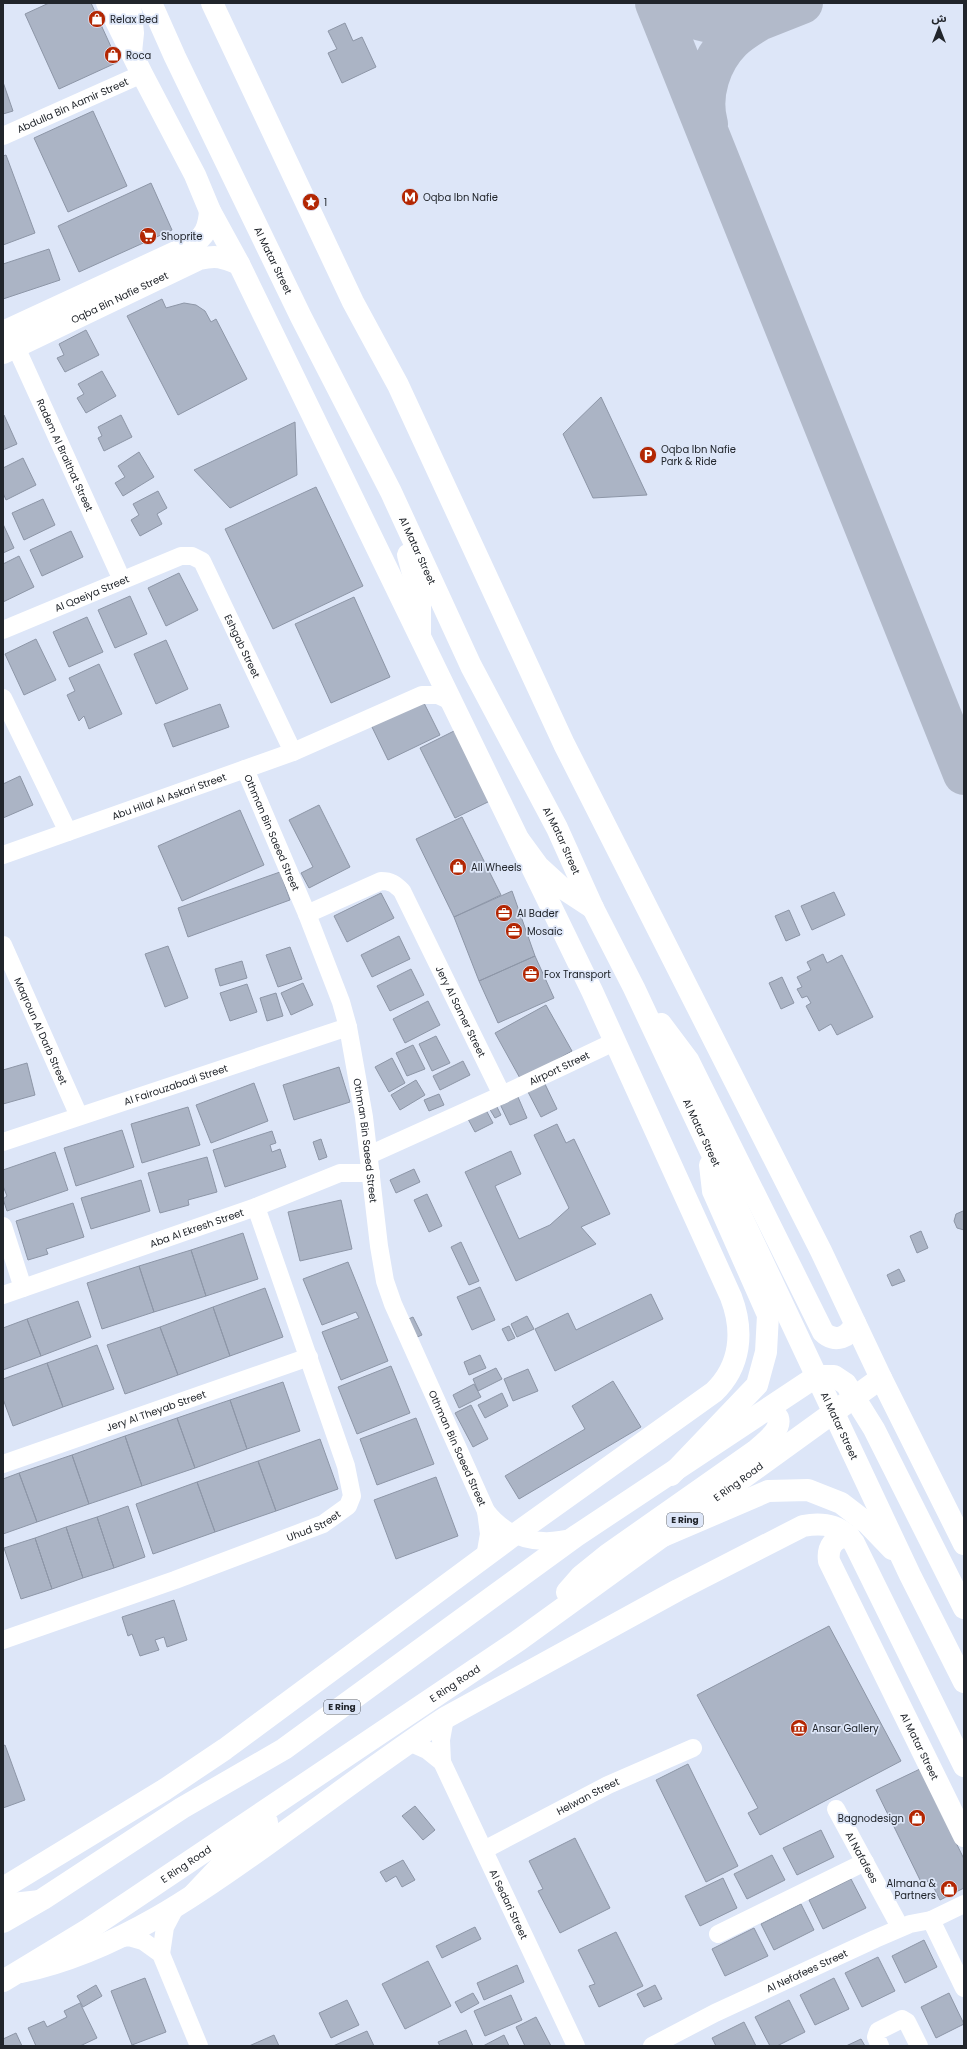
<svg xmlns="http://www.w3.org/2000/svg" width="967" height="2049" font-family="Poppins,'Noto Sans Arabic',sans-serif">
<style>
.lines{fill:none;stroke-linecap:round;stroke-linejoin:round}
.taxiway{stroke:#b2baca;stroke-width:42}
.building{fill:#abb4c5;stroke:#8d96a7}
.minor{stroke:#fff;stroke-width:18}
.tertiary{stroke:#fff;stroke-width:22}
.primary{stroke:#fff;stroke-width:22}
.trunk{stroke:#fff;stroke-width:22}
.labels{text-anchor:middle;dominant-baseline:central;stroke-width:3.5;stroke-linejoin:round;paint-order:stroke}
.shield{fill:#dde6f8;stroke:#595f68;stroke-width:1}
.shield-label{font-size:9px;font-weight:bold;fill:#21252b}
.poi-label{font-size:10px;fill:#21252b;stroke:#dde6f8;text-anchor:start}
.street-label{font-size:10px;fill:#21252b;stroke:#dde6f8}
</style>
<rect width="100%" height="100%" fill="#dde6f8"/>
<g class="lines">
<path class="taxiway" d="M656 3 964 774
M668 3C699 24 722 28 759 20 749 26 739 32 731 40 710 61 699 95 707 124
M759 20 802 3"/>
</g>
<path class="building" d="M49 3H91L118 62 59 89 25 14Z
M345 23 353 41 362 37 376 67 342 83 328 53 337 49 328 31Z
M3 82 13 111 3 114Z
M93 111 127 186 68 212 34 138Z
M6 155 35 233 3 245V156Z
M151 183 172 230 79 272 58 226Z
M49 249 60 280 3 299V264Z
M162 299 166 308 184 303 196 305 205 311 211 322 216 319 247 379 178 415 127 316Z
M86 330 99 355 65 372 57 358 64 355 59 344Z
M102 371 116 396 86 413 77 398 84 394 78 384Z
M601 397 647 495 593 498 563 434Z
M4 415 17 444 3 450V416Z
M121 415 132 437 104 451 98 438 102 436 98 427Z
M295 422 297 475 230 508 194 470Z
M139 452 154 477 123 496 115 483 125 477 118 466Z
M23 458 36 485 6 500 3 493V468Z
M316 487 363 586 273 629 225 529Z
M158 491 167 508 157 514 162 524 140 536 131 520 139 515 133 504Z
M43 499 55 525 24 540 12 513Z
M3 524 14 548 3 553Z
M71 531 83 557 42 576 30 550Z
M19 556 34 587 3 602V564Z
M179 573 198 610 166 626 148 588Z
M130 596 147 634 115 648 98 610Z
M354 597 390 677 331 703 295 624Z
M87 617 103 652 69 667 53 632Z
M36 639 56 680 24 695 5 654Z
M166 640 188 689 156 704 134 654Z
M99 664 122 714 89 729 84 716 79 721 67 695 75 691 69 678Z
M422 699 440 735 388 760 371 725Z
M220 704 229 727 173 747 164 724Z
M456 730 492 800 455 818 420 748Z
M20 776 33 805 3 818V784Z
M319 805 350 867 309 888 301 873 313 867 289 820Z
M240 810 264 865 182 901 158 846Z
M462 817 501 895 454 917 416 839Z
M280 872 290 900 188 937 178 908Z
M512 891 535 956 479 981 454 917Z
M834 892 845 915 812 930 801 906Z
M381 893 394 918 347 942 334 916Z
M789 910 800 935 786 941 775 916Z
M399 936 410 959 372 977 361 955Z
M168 946 188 998 165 1007 145 954Z
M290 947 302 979 278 987 266 955Z
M823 954 827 963 842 955 873 1017 837 1035 831 1024 819 1031 806 1006 811 1003 807 996 802 998 797 989 802 987 797 977 811 970 807 962Z
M535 956 554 998 498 1023 479 981Z
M242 961 247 978 220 986 215 969Z
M411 969 424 995 390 1011 377 986Z
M782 977 794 1003 781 1009 769 983Z
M303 983 313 1005 291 1015 281 993Z
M247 984 257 1012 230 1021 220 993Z
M276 993 283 1016 267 1021 260 998Z
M428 1001 440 1025 405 1043 393 1019Z
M546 1005 572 1051 521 1080 495 1033Z
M436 1036 450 1063 432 1071 419 1044Z
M413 1045 425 1069 407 1076 396 1053Z
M392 1058 405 1083 389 1092 375 1067Z
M463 1061 470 1075 440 1090 433 1076Z
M27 1063 35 1095 3 1104V1070Z
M339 1067 350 1102 294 1120 283 1085Z
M416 1080 425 1095 400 1110 391 1095Z
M544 1082 557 1109 541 1117 527 1090Z
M254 1083 268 1121 211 1143 196 1105Z
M439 1094 444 1105 429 1111 424 1100Z
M518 1097 527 1118 510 1125 500 1104Z
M496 1105 501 1115 495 1118 489 1108Z
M188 1107 200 1145 142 1163 131 1124Z
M486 1110 493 1123 475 1132 468 1119Z
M557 1124 566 1143 574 1139 610 1214 581 1227 596 1244 516 1281 465 1172 511 1151 521 1174 495 1186 519 1239 550 1225 569 1208 534 1135Z
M122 1130 134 1167 76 1186 64 1148Z
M272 1131 276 1143 270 1145 272 1152 280 1149 286 1167 225 1187 213 1150Z
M321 1139 327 1157 319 1160 313 1142Z
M55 1152 68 1190 7 1211 3 1199 7 1196 3 1186V1170Z
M207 1157 217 1192 188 1200 189 1205 160 1213 148 1173Z
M414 1169 420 1182 396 1193 390 1180Z
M141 1180 150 1211 91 1229 81 1198Z
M427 1194 442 1226 429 1232 414 1200Z
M341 1200 352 1249 300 1261 288 1212Z
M73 1203 84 1237 46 1249 48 1254 28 1260 16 1221Z
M963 1211H964V1230L957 1228 954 1221 956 1214Z
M921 1231 928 1248 917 1253 910 1236Z
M243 1233 258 1279 206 1296 191 1250Z
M461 1242 479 1281 469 1285 451 1247Z
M191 1250 206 1296 154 1312 139 1266Z
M348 1262 388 1361 341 1380 322 1332 359 1318 356 1312 322 1325 303 1279Z
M139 1266 154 1312 102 1329 87 1283Z
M899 1269 905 1281 892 1286 887 1275Z
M480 1287 495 1320 472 1330 457 1297Z
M265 1288 283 1337 230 1356 213 1307Z
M651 1294 663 1319 555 1371 535 1329 568 1313 576 1330Z
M78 1301 91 1337 41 1356 27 1319Z
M213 1307 230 1356 178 1375 160 1327Z
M527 1316 534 1329 517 1337 511 1324Z
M413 1317 422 1335 415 1338 406 1320Z
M27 1319 41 1356 3 1370V1328Z
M509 1326 515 1338 508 1341 502 1329Z
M160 1327 178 1375 125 1394 107 1345Z
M97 1345 114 1389 63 1407 47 1363Z
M480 1355 486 1368 469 1375 464 1362Z
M47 1363 63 1407 13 1426 3 1399V1379Z
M391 1366 410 1413 357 1434 338 1387Z
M496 1368 502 1379 478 1391 473 1379Z
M528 1369 538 1391 513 1401 504 1379Z
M613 1381 641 1427 519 1499 505 1476 585 1429 572 1406Z
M283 1382 300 1431 247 1449 230 1400Z
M474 1384 481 1397 459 1408 453 1395Z
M502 1393 508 1406 485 1418 478 1405Z
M230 1400 247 1449 195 1468 177 1418Z
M471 1405 488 1439 473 1447 455 1413Z
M177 1418 195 1468 142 1486 125 1436Z
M416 1418 434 1464 377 1485 360 1439Z
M125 1436 142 1486 89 1504 72 1455Z
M320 1439 338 1489 276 1511 258 1461Z
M72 1455 89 1504 37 1522 19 1473Z
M258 1461 276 1511 215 1532 197 1482Z
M19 1473 37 1522 3 1534V1479Z
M436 1477 458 1536 396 1559 374 1500Z
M197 1482 215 1532 153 1554 136 1504Z
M128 1506 145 1557 114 1568 97 1517Z
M97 1517 114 1568 83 1578 66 1527Z
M66 1527 83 1578 52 1589 35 1538Z
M35 1538 52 1589 21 1599 4 1548Z
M174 1600 187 1640 167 1647 164 1637 155 1640 159 1650 140 1656 132 1634 128 1636 122 1617Z
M829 1626 901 1761 760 1835 748 1813 758 1808 697 1695Z
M5 1745 25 1800 3 1808V1746Z
M688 1764 738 1866 706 1882 656 1780Z
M920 1769 964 1859V1888L940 1900 930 1880 922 1884 876 1790Z
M415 1806 435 1830 423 1840 402 1816Z
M821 1830 834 1857 797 1875 783 1848Z
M575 1838 610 1908 560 1933 538 1891 543 1889 529 1861Z
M772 1855 785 1880 747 1899 734 1874Z
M403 1860 415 1880 402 1887 396 1876 386 1882 380 1872Z
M723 1878 737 1908 700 1926 685 1896Z
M851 1879 866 1908 823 1929 809 1900Z
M801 1904 814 1930 774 1950 761 1924Z
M475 1927 481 1939 442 1958 436 1946Z
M754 1928 768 1956 725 1976 712 1949Z
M616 1932 643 1986 599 2007 589 1986 595 1984 578 1950Z
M924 1940 937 1967 905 1983 892 1956Z
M878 1957 895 1991 862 2007 845 1973Z
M428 1961 451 2006 405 2029 382 1984Z
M517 1965 524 1982 484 2000 477 1983Z
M145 1978 166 2032 132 2045 111 1991Z
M834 1978 849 2009 815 2025 800 1995Z
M96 1985 102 1996 83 2007 77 1996Z
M655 1985 662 1999 644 2007 637 1994Z
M473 1993 479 2003 461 2013 455 2002Z
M949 1993 964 2024 936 2038 921 2007Z
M511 1995 522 2020 485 2036 474 2011Z
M347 2000 359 2025 331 2038 319 2013Z
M789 2000 805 2032 777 2046H770L755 2017Z
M80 2003 97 2038 80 2046H36L28 2028 44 2021 47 2027 67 2017 64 2011Z
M536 2017 551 2046H525L516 2027Z
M744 2022 756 2046H716L712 2038Z
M466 2030 473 2046H440L438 2042Z
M367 2031 374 2046H333Z
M16 2033 22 2046H3V2039Z
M274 2035 279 2046H249Z
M504 2035 509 2046H483Z
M861 2039 865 2046H846Z"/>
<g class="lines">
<g class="minor">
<path id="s1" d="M3 136 142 74"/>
<path id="s2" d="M10 334 122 580"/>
<path id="s3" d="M3 630 181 556H192L202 561 293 752"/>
<path d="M3 698 68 832"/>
<path id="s4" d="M245 769 307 914 341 1002 348 1027 364 1117 379 1246 385 1281 393 1304 486 1511C507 1539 540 1547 574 1537"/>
<path id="s5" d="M3 855 293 752 422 695H438L451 701"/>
<path id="s6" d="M307 914 381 881C391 881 395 884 402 891L502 1095"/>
<path id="s7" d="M3 945 79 1116"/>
<path id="s8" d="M3 1142 348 1027"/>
<path id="s9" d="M369 1155 502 1095 616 1041"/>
<path d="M3 1226 23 1288"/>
<path id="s10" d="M3 1295 256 1207 340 1173H371"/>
<path id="s11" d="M3 1464 309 1357"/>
<path d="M485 1557 489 1534 486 1511"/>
<path id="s12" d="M3 1640 175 1580 323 1524 348 1506 352 1496 346 1466 256 1207"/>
<path id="s13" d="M409 1742 427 1750 442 1762 576 2046"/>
<path d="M442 1762 441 1740 445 1718"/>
<path id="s14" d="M836 1809 900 1927"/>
<path id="s15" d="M484 1850 608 1785 693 1748"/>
<path d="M3 1903 40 1899"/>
<path d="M931 1920 964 1988"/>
<path d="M718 1934 865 1862"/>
<path d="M114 1939 129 1937 143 1941 161 1954 199 2046"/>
<path d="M161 1954 165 1927 175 1908"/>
<path id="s16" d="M652 2046 715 2013 875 1939 910 1924 931 1920 964 1904"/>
<path d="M880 2046 876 2037 878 2031 902 2019 907 2022 919 2046"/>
</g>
<g class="tertiary">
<path d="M3 332 191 245C205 237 209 227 210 211"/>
<path id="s17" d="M3 353 199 259C217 255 222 257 239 264"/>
<path id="s18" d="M849 1536C834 1537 827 1547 829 1561L964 1836"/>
<path d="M3 1888 164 1790 225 1749 514 1535 714 1392C741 1366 744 1331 731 1297L592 991 239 264 210 211 195 175 142 74 107 3"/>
<path d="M21 1972C117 1952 202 1892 280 1835 335 1796 389 1755 445 1718L678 1590 803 1526C824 1522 841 1525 854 1543L964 1766"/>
</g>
<g class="primary">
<path d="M567 1592 581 1576 607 1555 755 1451C763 1444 782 1430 778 1418 776 1415 772 1411 770 1408"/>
<path d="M193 1895 228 1858 267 1822"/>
<path d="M3 1922 43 1899 182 1808 284 1749 576 1536 817 1376"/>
<path id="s19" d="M3 1981 89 1929 519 1640 881 1378"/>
</g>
<g class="trunk">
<path d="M130 3 133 33 131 52"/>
<path id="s20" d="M151 3 175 57 301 317 391 492 471 666 557 828 593 908 634 988 910 1575 964 1682"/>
<path d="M212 3 353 302 398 385 564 744 821 1251 881 1378 964 1544"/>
<path d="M408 555 420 600V636"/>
<path d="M519 840 538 866 561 887 593 908"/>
<path d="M661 1024 688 1060 823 1332C835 1344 850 1337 855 1323"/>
<path d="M817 1376H834L846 1384 874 1429 964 1608"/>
<path d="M671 1475 757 1385 766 1352 768 1315 713 1191 710 1165"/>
<path d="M661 1537 768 1491 808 1490 841 1503 867 1523 892 1549"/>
</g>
</g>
<defs>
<symbol id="shop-disc" viewBox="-11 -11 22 22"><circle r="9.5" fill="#b32703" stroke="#dde6f8"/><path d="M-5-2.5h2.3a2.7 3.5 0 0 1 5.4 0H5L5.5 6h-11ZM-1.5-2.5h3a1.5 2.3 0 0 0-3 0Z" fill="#fff"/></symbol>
<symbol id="metro-disc" viewBox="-11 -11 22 22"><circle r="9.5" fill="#b32703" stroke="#dde6f8"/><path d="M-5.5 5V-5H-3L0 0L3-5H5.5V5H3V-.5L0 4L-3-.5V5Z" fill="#fff"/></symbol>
<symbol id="sight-disc" viewBox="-11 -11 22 22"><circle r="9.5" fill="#b32703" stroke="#dde6f8"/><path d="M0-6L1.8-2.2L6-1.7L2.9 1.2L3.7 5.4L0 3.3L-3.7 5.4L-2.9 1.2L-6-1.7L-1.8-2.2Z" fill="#fff"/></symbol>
<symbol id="supermarket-disc" viewBox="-11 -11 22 22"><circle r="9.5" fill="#b32703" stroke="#dde6f8"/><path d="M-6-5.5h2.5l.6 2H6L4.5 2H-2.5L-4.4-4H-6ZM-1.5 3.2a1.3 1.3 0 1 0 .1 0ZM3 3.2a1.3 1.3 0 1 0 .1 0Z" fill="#fff"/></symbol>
<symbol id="parking-disc" viewBox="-11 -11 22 22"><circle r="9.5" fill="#b32703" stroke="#dde6f8"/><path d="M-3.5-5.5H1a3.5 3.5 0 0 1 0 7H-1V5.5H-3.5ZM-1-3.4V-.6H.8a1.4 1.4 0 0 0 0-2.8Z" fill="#fff"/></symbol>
<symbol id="office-disc" viewBox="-11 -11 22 22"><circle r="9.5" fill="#b32703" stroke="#dde6f8"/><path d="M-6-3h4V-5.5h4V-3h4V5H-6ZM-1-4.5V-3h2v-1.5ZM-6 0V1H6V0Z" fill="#fff"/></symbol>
<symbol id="museum-disc" viewBox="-11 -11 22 22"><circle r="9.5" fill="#b32703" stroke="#dde6f8"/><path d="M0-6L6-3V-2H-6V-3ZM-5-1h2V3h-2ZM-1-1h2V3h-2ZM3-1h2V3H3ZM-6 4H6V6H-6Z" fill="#fff"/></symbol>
</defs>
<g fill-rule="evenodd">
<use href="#shop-disc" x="87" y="9" width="20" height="20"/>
<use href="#shop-disc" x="103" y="45" width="20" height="20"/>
<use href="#metro-disc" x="400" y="187" width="20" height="20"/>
<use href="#sight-disc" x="301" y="192" width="20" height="20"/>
<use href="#supermarket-disc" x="138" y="226" width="20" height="20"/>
<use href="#parking-disc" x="638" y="445" width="20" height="20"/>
<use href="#shop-disc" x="448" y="857" width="20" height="20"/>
<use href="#office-disc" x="494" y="903" width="20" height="20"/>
<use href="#office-disc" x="504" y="921" width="20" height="20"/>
<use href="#office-disc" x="521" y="964" width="20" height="20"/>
<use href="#museum-disc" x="789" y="1718" width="20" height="20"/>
<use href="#shop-disc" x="907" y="1808" width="20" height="20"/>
<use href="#shop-disc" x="939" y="1879" width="20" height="20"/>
</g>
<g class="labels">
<g class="shield">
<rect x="667" y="1513" width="36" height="14" rx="3"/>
<rect x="324" y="1700" width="36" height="14" rx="3"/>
</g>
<g class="shield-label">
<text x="685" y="1520">E Ring</text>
<text x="342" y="1707">E Ring</text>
</g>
<g class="poi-label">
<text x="110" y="19">Relax Bed</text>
<text x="126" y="55">Roca</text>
<text x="423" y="197">Oqba Ibn Nafie</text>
<text x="324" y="202">1</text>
<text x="161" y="236">Shoprite</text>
<text x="661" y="449">Oqba Ibn Nafie<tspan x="661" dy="12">Park &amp; Ride</tspan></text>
<text x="471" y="867">All Wheels</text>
<text x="517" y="913">Al Bader</text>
<text x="527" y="931">Mosaic</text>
<text x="544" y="974">Fox Transport</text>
<text x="812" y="1728">Ansar Gallery</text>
<text x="904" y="1818" text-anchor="end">Bagnodesign</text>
<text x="936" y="1883" text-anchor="end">Almana &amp;<tspan x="936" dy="12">Partners</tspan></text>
</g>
<g class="street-label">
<text stroke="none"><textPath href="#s1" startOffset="76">Abdulla Bin Aamir Street</textPath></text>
<text stroke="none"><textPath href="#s20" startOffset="285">Al Matar Street</textPath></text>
<text stroke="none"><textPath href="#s17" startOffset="129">Oqba Bin Nafie Street</textPath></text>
<text stroke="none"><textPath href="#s2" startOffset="133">Radem Al Braithat Street</textPath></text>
<text stroke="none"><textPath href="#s20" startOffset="609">Al Matar Street</textPath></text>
<text stroke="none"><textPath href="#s3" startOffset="96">Al Qaeiya Street</textPath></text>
<text stroke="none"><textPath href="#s3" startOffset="309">Eshgab Street</textPath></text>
<text stroke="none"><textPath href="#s5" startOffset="176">Abu Hilal Al Askari Street</textPath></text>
<text stroke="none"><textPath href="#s4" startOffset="69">Othman Bin Saeed Street</textPath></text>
<text stroke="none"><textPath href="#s20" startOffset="933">Al Matar Street</textPath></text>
<text stroke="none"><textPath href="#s6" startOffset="239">Jery Al Samer Street</textPath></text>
<text stroke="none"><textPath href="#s7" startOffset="94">Maqroun Al Darb Street</textPath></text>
<text stroke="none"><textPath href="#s9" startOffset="209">Airport Street</textPath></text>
<text stroke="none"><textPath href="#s8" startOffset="182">Al Fairouzabadi Street</textPath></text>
<text stroke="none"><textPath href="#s20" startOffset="1257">Al Matar Street</textPath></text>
<text stroke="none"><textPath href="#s4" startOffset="393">Othman Bin Saeed Street</textPath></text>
<text stroke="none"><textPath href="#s10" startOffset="205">Aba Al Ekresh Street</textPath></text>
<text stroke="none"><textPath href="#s11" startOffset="162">Jery Al Theyab Street</textPath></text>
<text stroke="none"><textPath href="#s20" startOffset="1581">Al Matar Street</textPath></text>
<text stroke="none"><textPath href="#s4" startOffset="717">Othman Bin Saeed Street</textPath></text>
<text stroke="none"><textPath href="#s19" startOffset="889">E Ring Road</textPath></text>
<text stroke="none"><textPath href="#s12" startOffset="331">Uhud Street</textPath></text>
<text stroke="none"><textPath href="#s19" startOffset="541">E Ring Road</textPath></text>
<text stroke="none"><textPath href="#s18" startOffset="243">Al Matar Street</textPath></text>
<text stroke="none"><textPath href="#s15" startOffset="117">Helwan Street</textPath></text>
<text stroke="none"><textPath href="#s14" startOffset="55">Al Nafafees</textPath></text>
<text stroke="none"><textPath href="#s19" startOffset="217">E Ring Road</textPath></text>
<text stroke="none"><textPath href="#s13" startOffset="196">Al Sedari Street</textPath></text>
<text stroke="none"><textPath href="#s16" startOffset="172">Al Nefafees Street</textPath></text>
</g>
</g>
<rect width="967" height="2049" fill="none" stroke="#21252b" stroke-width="8"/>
<g transform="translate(939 28)" stroke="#dde6f8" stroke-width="3" paint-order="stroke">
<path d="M0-3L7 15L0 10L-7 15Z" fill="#21252b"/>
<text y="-6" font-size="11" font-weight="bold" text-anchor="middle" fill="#21252b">ش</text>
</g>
</svg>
